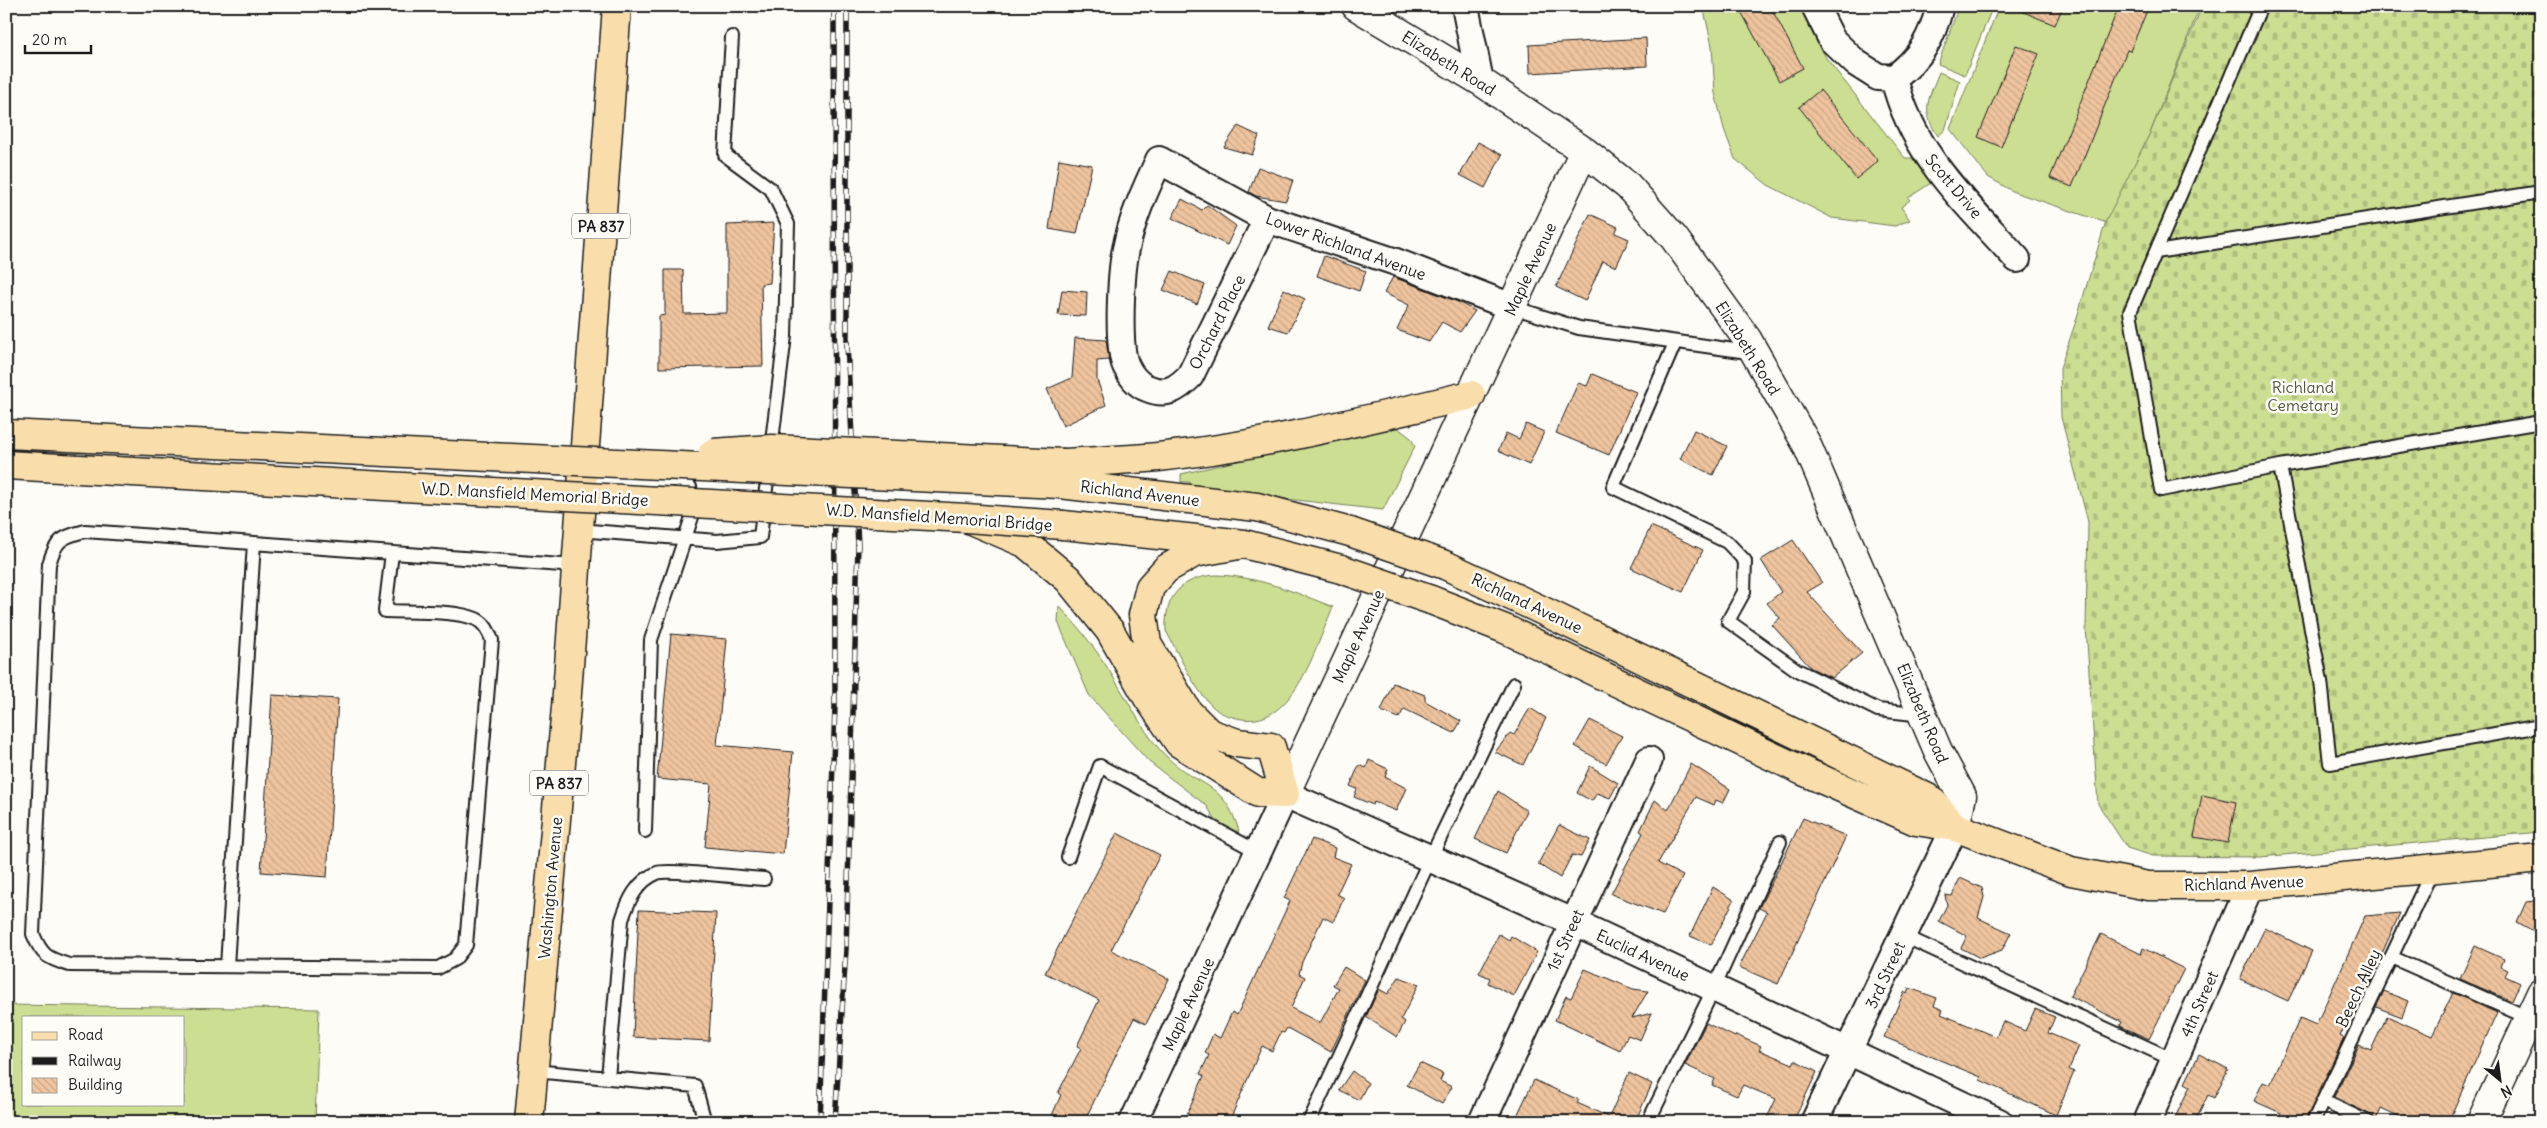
<svg xmlns="http://www.w3.org/2000/svg" width="2547" height="1128" font-family="Delius,sans-serif">
<style>
.grass{fill:#ccde92;stroke:#747d57;fill-rule:evenodd}
.cemetery{fill:url(#cemetery-stones);stroke:#747d57}
.building{fill:url(#building-back-hatch);stroke:#1c1c1c}
.lines{fill:none;stroke-linecap:round;stroke-linejoin:round}
.lane-casing{stroke:#1c1c1c;stroke-width:16}
.street-casing{stroke:#1c1c1c;stroke-width:30}
.secondary-casing{stroke:#1c1c1c;stroke-width:31}
.primary-casing{stroke:#1c1c1c;stroke-width:31}
.lane{stroke:#fdfcf7;stroke-width:12}
.street{stroke:#fdfcf7;stroke-width:26}
.secondary{stroke:#fdfcf7;stroke-width:28}
.primary{stroke:#f9deab;stroke-width:28}
.rail-casing{stroke:#1c1c1c;stroke-width:5.5}
.rail{stroke:#fdfcf7;stroke-width:4;stroke-dasharray:11;stroke-linecap:butt}
.primary-bridge-casing{stroke:#1c1c1c;stroke-width:31;stroke-linecap:butt}
.primary-bridge{stroke:#f9deab;stroke-width:28}
.labels{text-anchor:middle;dominant-baseline:central;stroke-width:5;stroke-linejoin:round;paint-order:stroke}
.shield{fill:#fdfcf7;stroke:#605f5e;stroke-width:1}
.shield-label{font-size:15px;font-weight:bold;fill:#1c1c1c}
.street-label{font-size:16px;fill:#1c1c1c;stroke:#fdfcf7}
.park-label{font-size:16px;fill:#51563f;stroke:#fdfcf7}
</style>
<defs>
<pattern id="cemetery-stones" width="16" height="16" patternUnits="userSpaceOnUse" patternTransform="scale(1.25)"><rect width="16" height="16" fill="#ccde92"/><path d="M2 7V4a2 2 0 0 1 4 0v3zM10 15v-3a2 2 0 0 1 4 0v3z" fill="#afbe7d"/></pattern>
<pattern id="building-back-hatch" width="6" height="6" patternUnits="userSpaceOnUse" patternTransform="scale(1.25)"><rect width="6" height="6" fill="#efc49e"/><path d="M-1 5l2 2M0 0l6 6M5-1l2 2" fill="none" stroke="#cca888"/></pattern>
</defs>
<rect width="100%" height="100%" fill="#fdfcf7"/>
<filter id="ink" filterUnits="userSpaceOnUse"><feTurbulence type="fractalNoise" baseFrequency=".02" numOctaves="2"/><feDisplacementMap in="SourceGraphic" scale="10" xChannelSelector="R" yChannelSelector="G"/><feConvolveMatrix kernelMatrix="1 2 1 2 8 2 1 2 1" color-interpolation-filters="sRGB"/></filter>
<g filter="url(#ink)">
<path class="grass" d="M1703 6H1800L1826 58 1905 158H1912L1931 183 1908 198 1910 200 1901 207 1910 220 1895 226 1832 218 1768 185 1735 159 1724 129 1715 93 1712 46Z
M1959 6H1993L1965 75 1938 64Z
M1999 6H2200L2151 131 2107 223 2014 192 1988 177 1950 129Z
M1939 72 1960 81 1945 130 1938 136C1920 110 1929 98 1939 72Z
M1394 425 1411 438 1415 446 1383 510 1191 488 1190 482H1181V474Z
M1216 575C1257 576 1295 592 1333 607 1316 645 1295 727 1242 719 1231 717 1219 714 1211 705 1193 687 1178 653 1166 631 1164 596 1182 577 1216 575Z
M1059 606C1082 630 1101 656 1118 685 1133 709 1146 737 1167 757 1198 788 1224 780 1239 831L1223 833 1207 806 1149 762 1089 695 1058 622Z
M6 1005 319 1009 315 1122H6ZM24 1017H184V1104H24Z"/>
<path class="cemetery" d="M2202 6H2541V832L2260 857 2153 856 2127 848 2098 804 2086 627 2088 522 2061 417 2060 368 2075 324 2106 221 2151 131Z"/>
<path class="building" d="M1738 6H1770L1803 68 1779 81Z
M2009 6H2063L2055 25Z
M2119 6H2149L2130 51 2127 50 2072 187 2050 178Z
M1646 38 1647 66 1530 73 1529 45Z
M2016 45 2039 54 2001 147 1978 137Z
M1820 90 1878 161 1856 179 1799 107Z
M1238 126 1259 136 1252 155 1224 147Z
M1478 142 1502 155 1485 188 1460 175Z
M1059 159 1092 165 1077 234 1049 229Z
M1258 167 1293 180 1286 201 1256 196 1249 192Z
M1182 199 1202 210 1207 205 1236 226 1227 245 1172 218Z
M1590 214 1618 227 1615 233 1629 239 1616 267 1603 261 1585 301 1556 287Z
M774 223 770 283 761 284 763 366 659 368V316L665 315V270H683L684 314 727 313V225Z
M1324 256 1366 271 1359 291 1317 276Z
M1172 271 1205 285 1197 304 1163 290Z
M1393 277 1458 302 1475 311 1460 332 1442 322 1429 342 1397 330 1409 305 1384 293Z
M1284 289 1305 299 1288 332 1268 326Z
M1062 290 1087 292 1086 316 1058 315Z
M1075 338 1106 340 1109 360 1097 361V380L1106 405 1063 426 1047 389 1072 378Z
M1592 374 1636 392 1609 455 1556 433 1578 383 1587 386Z
M1526 424 1544 432 1529 465 1498 451 1506 433 1519 439Z
M1694 430 1727 446 1713 475 1680 459Z
M1651 526 1703 550 1683 592 1631 568Z
M1793 540 1822 583 1807 592 1862 653 1832 678 1811 668 1772 625 1780 618 1767 603 1781 592 1761 560Z
M671 634 727 639 717 745 793 752 783 854 705 847 711 784 657 779Z
M1393 683 1425 695V701L1461 721 1454 733 1404 709 1399 718 1381 711Z
M272 695 338 699 327 877 261 872Z
M1530 708 1546 718 1523 765 1495 752 1510 733 1514 735Z
M1590 720 1622 736 1606 764 1575 746Z
M1369 760 1388 769 1385 777 1406 788 1396 811 1374 802 1373 805 1354 797 1357 789 1350 786 1359 765 1366 768Z
M1691 764 1730 789 1723 803 1716 800 1714 805 1696 797 1658 863 1683 876 1663 914 1611 894 1643 833 1640 831 1655 800 1668 810Z
M1590 766 1618 783 1610 798 1597 793 1592 801 1577 793Z
M1498 791 1527 811 1506 853 1475 839Z
M2202 795 2236 802 2228 843 2194 837Z
M1803 818 1846 836 1778 984 1739 967 1767 912 1759 908Z
M1559 825 1590 840 1581 857 1572 855 1560 878 1538 864Z
M1117 833 1160 855 1111 950 1169 979 1146 1024 1134 1018 1084 1122H1049L1061 1095 1058 1093 1081 1048 1077 1046 1099 1000 1045 973Z
M1312 839 1335 848 1333 857 1351 864 1337 894 1344 898 1333 922 1323 917 1302 962 1299 974 1305 977 1291 1008 1320 1023 1339 988 1333 985 1344 967 1365 980 1331 1052 1287 1028 1284 1033 1281 1032 1272 1051 1262 1046 1229 1122H1202L1187 1114 1204 1076 1200 1074 1209 1055 1205 1053 1213 1034 1220 1038 1232 1012 1237 1015 1290 901 1284 898Z
M1960 878 1982 888 1984 897 1978 918 2011 933 2002 950 1980 958 1961 948 1967 936 1939 921 1947 905 1945 895 1952 896Z
M1713 887 1734 900 1711 945 1690 936Z
M2541 900V935L2517 922 2526 902Z
M639 910 716 913 709 1041 633 1037Z
M2400 913 2361 1001 2357 1000 2340 1036 2344 1038 2305 1122H2277L2281 1113 2254 1101 2263 1082 2270 1085 2300 1018 2316 1025 2365 916Z
M2265 928 2312 951 2288 1001 2240 979Z
M1499 934 1509 940 1511 936 1537 952 1514 996 1488 983 1490 978 1479 973Z
M2101 934 2141 954 2143 948 2184 969 2149 1039 2120 1026 2122 1022 2070 996Z
M2475 946 2504 959 2501 967 2508 970 2505 976 2520 983 2512 1001 2460 979Z
M1585 969 1633 989 1648 991 1632 1018 1652 1013 1640 1040 1628 1035 1620 1051 1555 1020 1566 996 1571 998Z
M1399 977 1419 984 1401 1019 1405 1022 1397 1037 1366 1017 1379 989 1388 994Z
M1909 988 1937 998 1934 1006 1943 1010 1941 1014 1996 1037 2003 1021 2025 1031 2035 1009 2055 1017 2048 1033 2079 1046 2069 1069 2074 1072 2056 1115 1980 1080 1981 1077 1884 1037 1904 992 1907 994Z
M2384 991 2408 1001 2402 1017 2376 1007Z
M2453 993 2497 1013 2448 1122H2411L2381 1108 2376 1120 2371 1115 2334 1097 2359 1045 2371 1050 2387 1016 2432 1036Z
M1706 1023 1735 1037 1736 1035 1761 1046 1759 1050 1793 1064 1795 1060 1817 1072 1793 1122H1765L1776 1099 1743 1085 1737 1096 1712 1085 1715 1079 1685 1065Z
M2199 1054 2228 1069 2214 1098 2208 1095 2195 1122H2173L2190 1086 2185 1083Z
M1420 1063 1443 1074 1440 1081 1452 1087 1442 1104 1407 1085Z
M1352 1071 1368 1083 1359 1100 1339 1090Z
M1629 1073 1652 1084 1635 1122H1514L1534 1080 1579 1100 1577 1103 1609 1117Z"/>
<g class="lines">
<defs>
<path id="lane" d="M2261 6 2130 312 2161 490 2280 466 2321 681 2330 763 2541 726
M2156 252 2541 192
M1512 307 1579 328 1755 353
M1675 343 1613 487 1727 542 1745 561 1744 592 1728 621 1797 670 1878 710 1923 715
M2280 466 2541 422
M582 479 677 480 690 487 693 514 651 640 645 831
M578 530 717 541 760 537 785 336 788 224 771 189 725 155 732 37
M392 553 385 611C409 612 456 610 476 619 485 623 489 632 492 640L466 945 455 959 438 968 69 965C47 958 42 956 33 934L49 564C56 540 61 537 85 531 248 543 412 554 576 566
M1068 857 1100 766 1258 852
M1904 936 2174 1060
M2391 957 2529 1018
M227 966 254 543
M534 1071 695 1086 705 1122
M608 1078 622 920C628 901 637 881 657 873 666 869 748 878 764 879
M2323 1101 2368 1122
M1309 1122 1430 859 1514 684
M1648 1122 1714 988 1780 842
M2313 1122 2433 869"/>
<path id="street" d="M1465 6 1480 81
M1815 6 1832 40 1856 63 1878 77 1894 78C1921 58 1932 38 1940 6
M1894 78C1913 156 1966 202 2017 259
M1267 219 1190 376C1176 390 1166 396 1147 388 1138 385 1130 375 1126 366 1117 347 1121 271 1126 249 1132 218 1146 188 1159 160L1267 219 1396 262 1512 307
M1133 1122 1285 794 1573 922 1999 1122
M1482 1122 1649 760
M1814 1122 1955 827
M2147 1122 2250 886"/>
<path id="secondary" d="M1356 6 1480 81 1584 151 1628 186 1674 238 1747 339 1806 443 1938 751 1962 796 1955 827
M1285 794 1584 151
M2481 1122 2541 993"/>
<path id="primary" d="M1064 463C1095 461 1127 460 1158 457 1264 446 1368 419 1471 395
M1060 484 1257 507 1350 532
M971 520 1025 543 1068 579 1110 631 1148 698 1179 743 1258 793 1285 794 1271 747 1237 743 1209 733 1188 712 1147 644 1143 615 1150 587 1166 569 1194 553 1244 544
M1063 525 1244 544 1341 569
M1445 565 1535 607 1930 799 1955 827
M1431 600 1505 629 1803 771 1916 821 1955 827 2071 871 2148 886H2250L2541 858
M529 1122 566 707 617 6"/>
</defs>
<use href="#lane" class="lane-casing"/>
<use href="#street" class="street-casing"/>
<use href="#secondary" class="secondary-casing"/>
<use href="#primary" class="primary-casing"/>
<use href="#lane" class="lane"/>
<use href="#street" class="street"/>
<use href="#secondary" class="secondary"/>
<use href="#primary" class="primary"/>
<defs>
<path id="rail" d="M820 1122 835 707 834 6
M835 1122 846 949 858 545 847 345V6"/>
</defs>
<use href="#rail" class="rail-casing"/>
<use href="#rail" class="rail"/>
<defs>
<path id="primary-bridge" d="M6 434 1060 484
M713 453 772 449 1064 463
M6 465 966 518 1063 525
M1350 532 1445 565
M1341 569 1431 600"/>
</defs>
<use href="#primary-bridge" class="primary-bridge-casing"/>
<use href="#primary-bridge" class="primary-bridge"/>
</g>
</g>
<g class="labels">
<g class="shield">
<rect x="572" y="213.5" width="58" height="25" rx="4"/>
<rect x="530" y="770.5" width="58" height="25" rx="4"/>
</g>
<g class="shield-label">
<text x="601" y="226">PA 837</text>
<text x="559" y="783">PA 837</text>
</g>
<g class="street-label">
<text transform="translate(1449 63) rotate(32)">Elizabeth Road</text>
<text transform="translate(1954 186) rotate(50)">Scott Drive</text>
<text transform="translate(1346 246) rotate(20)">Lower Richland Avenue</text>
<text transform="translate(1530 269) rotate(-65)">Maple Avenue</text>
<text transform="translate(1217 322) rotate(-63)">Orchard Place</text>
<text transform="translate(1748 348) rotate(58)">Elizabeth Road</text>
<text transform="translate(1140 493) rotate(7)">Richland Avenue</text>
<text transform="translate(535 494) rotate(3)">W.D. Mansfield Memorial Bridge</text>
<text transform="translate(939 517) rotate(4)">W.D. Mansfield Memorial Bridge</text>
<text transform="translate(1527 603) rotate(25)">Richland Avenue</text>
<text transform="translate(1358 636) rotate(-65)">Maple Avenue</text>
<text transform="translate(1923 713) rotate(67)">Elizabeth Road</text>
<text transform="translate(2244 883) rotate(-2)">Richland Avenue</text>
<text transform="translate(550 888) rotate(-85)">Washington Avenue</text>
<text transform="translate(1565 940) rotate(-65)">1st Street</text>
<text transform="translate(1643 955) rotate(25)">Euclid Avenue</text>
<text transform="translate(1885 975) rotate(-65)">3rd Street</text>
<text transform="translate(2358 988) rotate(-65)">Beech Alley</text>
<text transform="translate(1188 1004) rotate(-65)">Maple Avenue</text>
<text transform="translate(2199 1004) rotate(-66)">4th Street</text>
</g>
<g class="park-label">
<text x="2303" y="387">Richland<tspan x="2303" dy="18">Cemetary</tspan></text>
</g>
</g>
<rect width="2547" height="1128" fill="none" stroke="#fdfcf7" stroke-width="25"/>
<rect x="12" y="12" width="2522" height="1103" fill="none" stroke="#1c1c1c" stroke-width="2" filter="url(#ink)"/>
<rect x="22" y="1016" width="162" height="90" fill="#fdfcf7" stroke="#a3a29f"/>
<rect x="32" y="1032" width="25" height="8" fill="#f9deab" stroke="#a3a29f"/>
<text x="68" y="1040" font-size="15" fill="#1c1c1c">Road</text>
<rect x="32" y="1057" width="25" height="8" fill="#1c1c1c" stroke="#a3a29f"/>
<text x="68" y="1066" font-size="15" fill="#1c1c1c">Railway</text>
<rect x="32" y="1078" width="25" height="15" fill="url(#building-back-hatch)" stroke="#a3a29f"/>
<text x="68" y="1090" font-size="15" fill="#1c1c1c">Building</text>
<g transform="translate(2500 1080) rotate(151)" stroke="#fdfcf7" stroke-width="4" paint-order="stroke">
<path d="M0-4L9 19L0 12L-9 19Z" fill="#1c1c1c"/>
<text y="-8" font-size="14" font-weight="bold" text-anchor="middle" fill="#1c1c1c">N</text>
</g>
<path d="M25 45v8h66v-8" fill="none" stroke="#1c1c1c" stroke-width="2.5"/>
<text x="32" y="45" font-size="15" fill="#1c1c1c" stroke="#fdfcf7" stroke-width="4" paint-order="stroke">20 m</text>
</svg>
